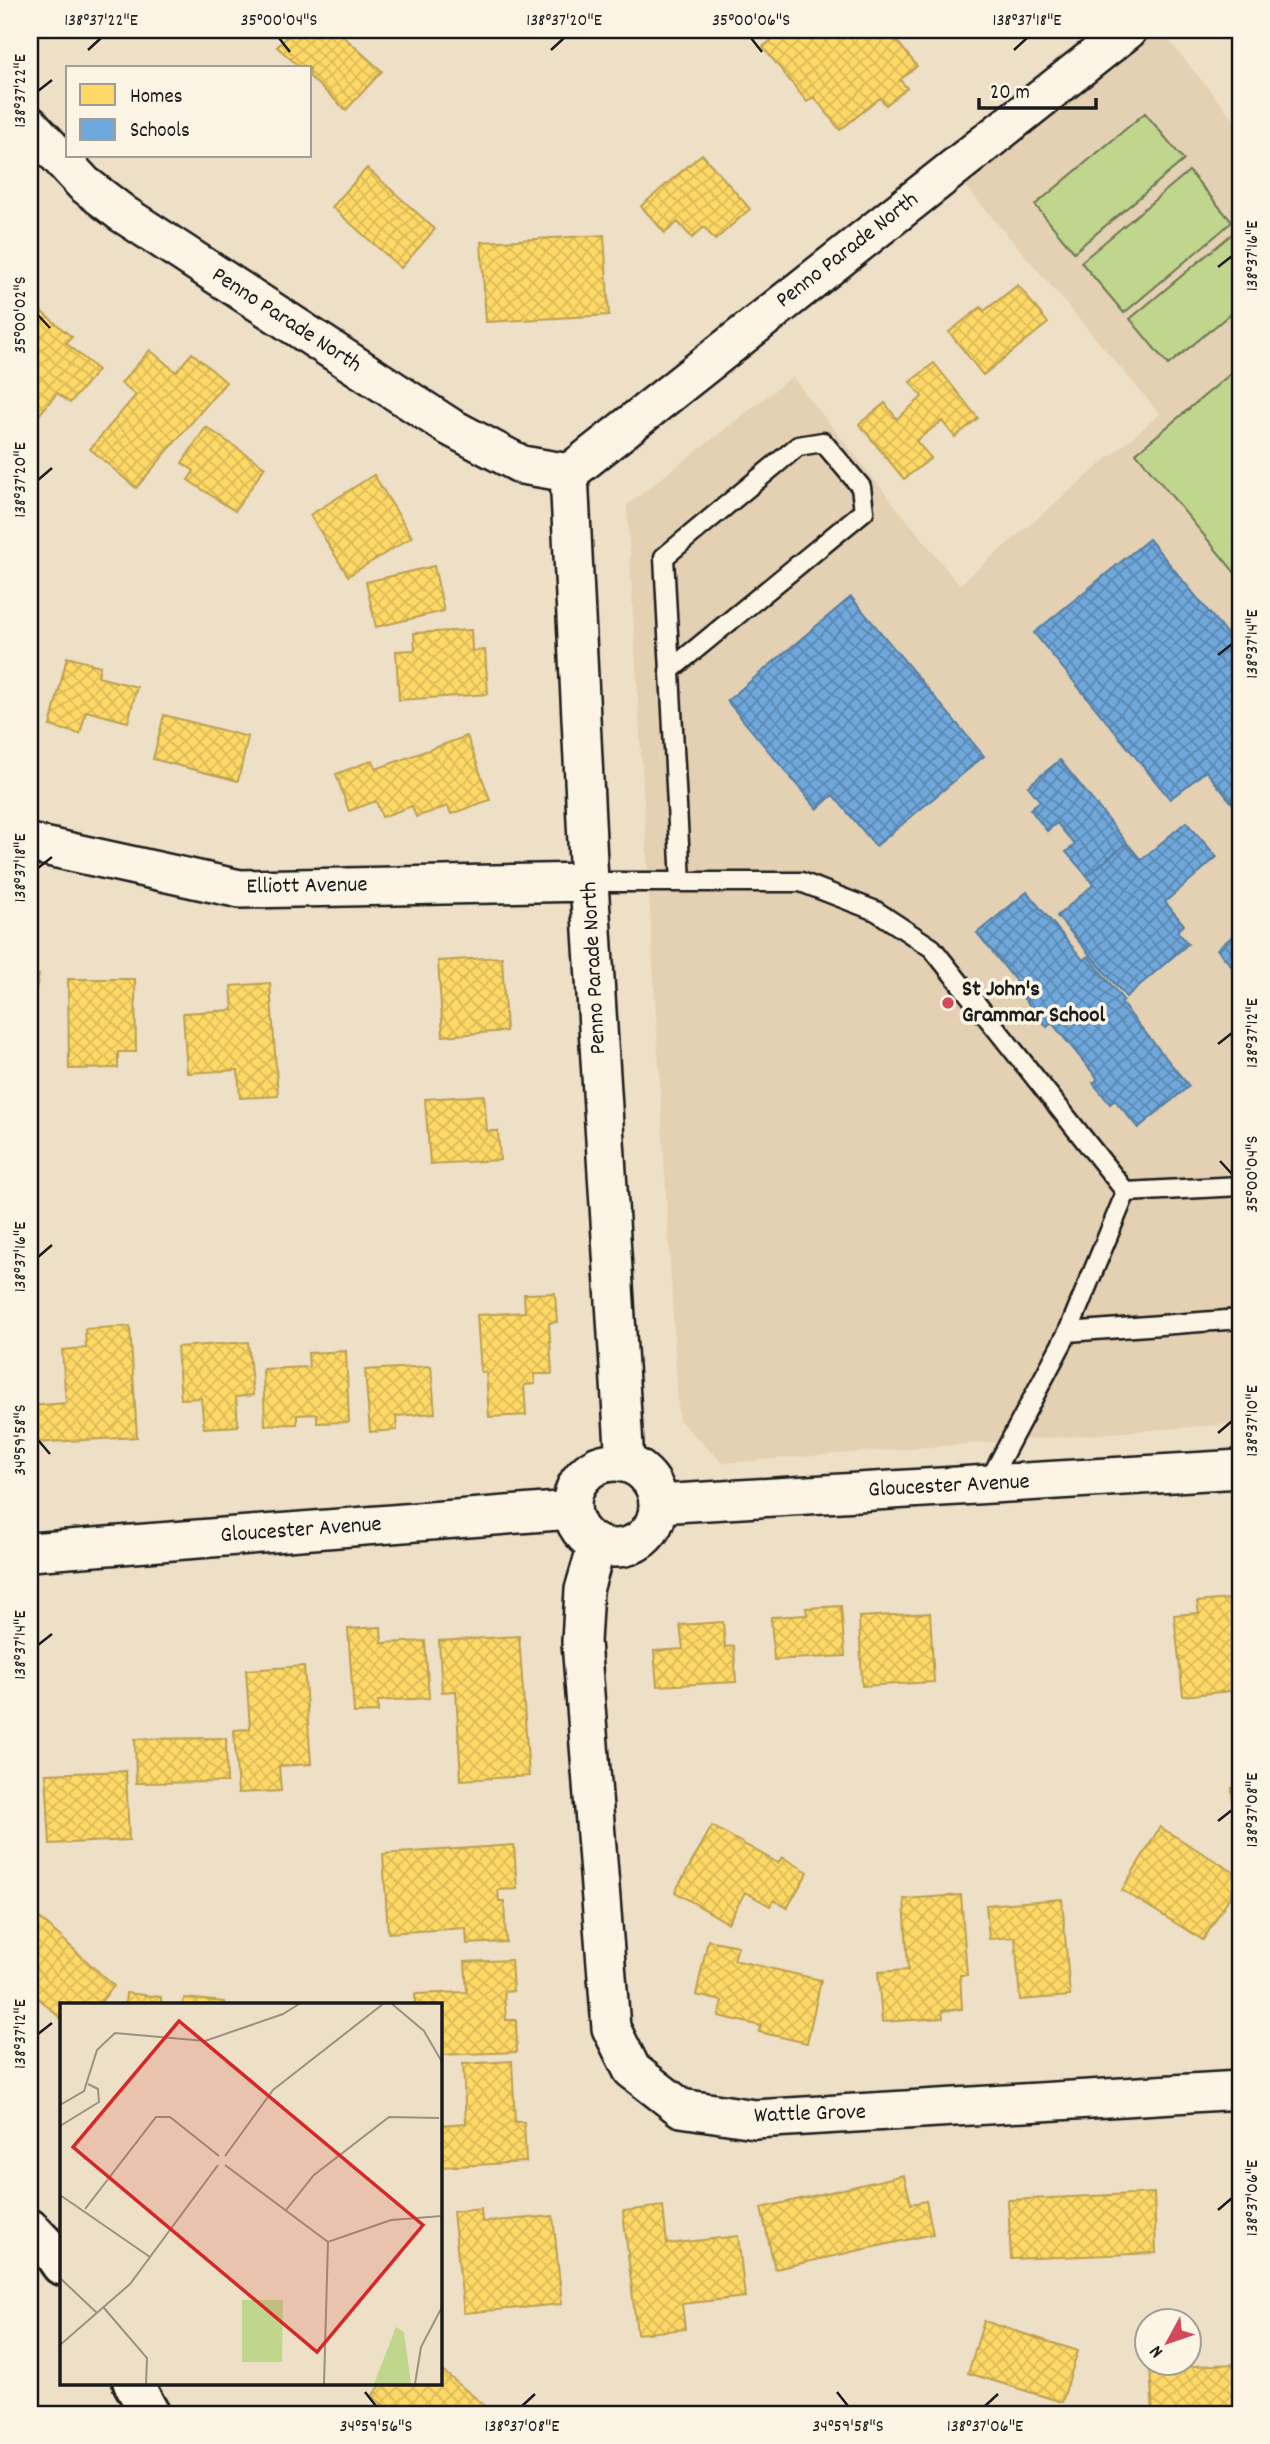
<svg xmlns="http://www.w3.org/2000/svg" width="1270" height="2444" font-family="Dekko,sans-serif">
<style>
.built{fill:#e4d0b2}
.park{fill:#c0d68c;stroke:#6e7954;stroke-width:2}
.homes{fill:url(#homes-cross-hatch);stroke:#bba050;stroke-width:2}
.schools{fill:url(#schools-cross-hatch);stroke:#567ea2;stroke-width:2}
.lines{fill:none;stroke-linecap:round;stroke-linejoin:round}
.lane-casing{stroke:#1c1c1c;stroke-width:23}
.street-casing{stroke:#1c1c1c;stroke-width:42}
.secondary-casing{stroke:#1c1c1c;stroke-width:44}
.lane{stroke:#fcf5e5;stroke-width:18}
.street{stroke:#fcf5e5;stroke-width:37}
.secondary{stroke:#fcf5e5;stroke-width:38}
.ticks{fill:none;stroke:#1c1c1c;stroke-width:2.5}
.poi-dot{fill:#d1495b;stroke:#fcf5e5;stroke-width:2.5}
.labels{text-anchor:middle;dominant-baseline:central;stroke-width:7;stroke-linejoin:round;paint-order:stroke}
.street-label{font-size:23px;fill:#1c1c1c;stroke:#fcf5e5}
.poi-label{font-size:23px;font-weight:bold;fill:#1c1c1c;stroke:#fcf5e5;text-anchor:start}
.inset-road{fill:none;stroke:#9a9183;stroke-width:2}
.view{fill:#d62828;fill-opacity:0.15;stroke:#d62828;stroke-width:3.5}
.inset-edge{fill:none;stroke:#1c1c1c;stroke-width:3.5}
.neatline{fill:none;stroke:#1c1c1c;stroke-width:2.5}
.ticks-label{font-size:18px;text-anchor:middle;fill:#1c1c1c}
</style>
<defs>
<pattern id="homes-cross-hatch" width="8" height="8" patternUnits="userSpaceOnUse" patternTransform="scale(1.75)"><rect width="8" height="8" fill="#ffd966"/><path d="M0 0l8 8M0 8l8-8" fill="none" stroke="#daba58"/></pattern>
<pattern id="schools-cross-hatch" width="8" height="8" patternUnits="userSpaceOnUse" patternTransform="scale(1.75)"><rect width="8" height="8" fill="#6fa8dc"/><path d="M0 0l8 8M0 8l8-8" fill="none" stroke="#5a88b2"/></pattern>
</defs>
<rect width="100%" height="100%" fill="#eedfc7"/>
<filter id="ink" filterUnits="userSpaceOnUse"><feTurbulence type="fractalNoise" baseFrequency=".0143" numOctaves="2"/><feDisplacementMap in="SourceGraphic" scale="14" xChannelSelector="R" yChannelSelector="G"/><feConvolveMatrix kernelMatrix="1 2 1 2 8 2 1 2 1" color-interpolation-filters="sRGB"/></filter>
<g filter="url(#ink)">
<path class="built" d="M1156 30H1160L1240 127V1423L723 1463 679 1420 627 505 792 377 959 585 1160 414 964 184Z"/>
<path class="park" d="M1145 113 1184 160 1074 252 1035 205Z
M1189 171 1232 222 1124 313 1081 262Z
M1239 228 1240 306 1168 365 1130 319Z
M1240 366V579L1136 453Z"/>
<path class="homes" d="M293 30H336L382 71 346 110 310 77V68H301L277 47Z
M784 30H888L917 66 900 80 907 88 886 105 880 98 840 130 814 97 807 102 763 47Z
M702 154 750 209 715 240 704 227 692 238 678 222 665 233 641 206Z
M367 168 435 229 401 268 332 207Z
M604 235 609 315 486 322 481 242Z
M1018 285 1048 323 983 375 949 332 981 307 984 311Z
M30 302 72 337 66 343 98 370 70 403 57 393 30 426Z
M150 350 176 372 192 353 226 382 136 488 90 449 136 395 121 383Z
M934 363 978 418 955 437 942 421 916 441 931 458 904 479 859 424 885 403 897 419 922 397 910 382Z
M206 427 265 467 235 511 188 480 194 471 182 463Z
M374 475 412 537 348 576 310 515Z
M434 566 444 611 376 627 366 582Z
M471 630 472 651 485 650 488 694 399 700 396 651 415 650 414 633Z
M67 657 100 666 98 677 137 687 128 722 86 711 80 734 50 726Z
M164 715 248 737 238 781 153 759Z
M467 736 490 800 451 814 448 806 416 817 412 806 382 817 376 801 349 811 336 774 373 760 376 769Z
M502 957 506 1031 443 1036 438 961Z
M30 973 39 975 30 1015Z
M68 979H135L136 1052H118V1068L69 1069Z
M270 983 278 1096 240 1098 238 1070 187 1073 183 1013 233 1010 231 986Z
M484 1095 487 1131H498L500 1160 430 1164 425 1099Z
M555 1293 557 1322 549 1323 552 1374H534L535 1384 524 1385 526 1415 489 1417 486 1372H481L477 1315 525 1312 524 1294Z
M130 1326 137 1437 32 1443 30 1406 66 1403 62 1350 86 1348 85 1329Z
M248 1342 253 1395 236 1397 238 1426 204 1428 201 1398 181 1399 177 1347Z
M346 1351 349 1422 317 1423V1414L297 1415V1424L265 1425 263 1369 309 1367 308 1353Z
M431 1366 435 1413 396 1416 397 1430 370 1432 365 1370Z
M1240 1598V1690L1183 1696 1174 1615 1199 1613 1197 1602Z
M841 1606 845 1656 774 1660 771 1617 807 1615 806 1608Z
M930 1613 934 1682 862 1686 859 1617Z
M723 1622 725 1647 734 1646 736 1682 657 1686 654 1651 683 1649 680 1625Z
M381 1627 382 1643 425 1641 429 1698 378 1701V1712L354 1713 348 1629Z
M519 1636 529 1776 461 1780 456 1691 442 1692 439 1641Z
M304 1666 311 1764 279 1766 281 1791 238 1793 234 1730 250 1729 246 1670Z
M226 1738 227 1782 136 1783 135 1739Z
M126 1771 129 1840 50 1844 46 1774Z
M1232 1788H1240V1827L1235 1828Z
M712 1826 778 1863 782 1857 808 1872 787 1908 774 1900 770 1906 745 1892 728 1923 675 1892Z
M1160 1827 1240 1876V1880L1203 1940 1122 1890Z
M514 1845 517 1889 498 1890 499 1901H504L506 1942 467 1944 466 1928 388 1933 383 1854Z
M961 1895 967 1975H960L962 2009 942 2011 943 2018 882 2022 878 1972 908 1970 904 1899Z
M1062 1899 1070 1996 1020 2000 1015 1937 989 1939 986 1905Z
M31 1910 114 1986 98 2005H61V2019L30 1990Z
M708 1940 738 1946 734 1960 821 1980 807 2043 759 2032 761 2026 719 2016 722 2001 696 1995Z
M511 1960 513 1991 504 1992 506 2020H516L517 2052 439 2055V2005H415V1994L467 1992 465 1962Z
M126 1993 161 1997V2005H125Z
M184 1998 224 2002V2005H183Z
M512 2061 515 2122H524L526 2162 439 2167V2125L466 2123 463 2064Z
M904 2175 911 2204 926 2201 933 2234 775 2269 761 2208Z
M1154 2193 1156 2253 1011 2259 1008 2200Z
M663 2206 667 2244 738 2236 745 2297 682 2304 685 2329 637 2334 623 2211Z
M481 2209 482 2222 553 2216 562 2304 464 2313 453 2212Z
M984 2321 1078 2351 1062 2402 968 2373Z
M1236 2364 1239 2414H1153L1150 2368Z
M439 2368 495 2414H394L372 2396 383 2383H439Z"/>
<path class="schools" d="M1149 539 1240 650V813L1206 771 1170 799 1034 633Z
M851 597 984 756 876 846 833 795 817 809 727 701Z
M1060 760 1127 843 1087 876 1066 852 1075 845 1057 823 1047 831 1030 809 1040 801 1028 786Z
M1186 822 1217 857 1165 902 1184 925 1177 931 1188 944 1126 997 1057 916 1093 885 1087 876 1127 843 1141 860Z
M1027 892 1083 960 1088 956 1124 1001 1121 1003 1189 1086 1138 1128 1115 1100 1110 1104 1093 1083 1098 1079 1052 1023 1047 1027 1013 985 1016 981 977 933Z
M1240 930V976L1217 949Z"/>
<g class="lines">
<defs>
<path id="lane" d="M669 671 864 511 861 487 823 442 798 446 664 557 681 882
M589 882H801L876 911 932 948 1126 1192
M1068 1332 1240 1319
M987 1485 1068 1332 1126 1192 1240 1186"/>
<path id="street" d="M30 125 84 184 123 214 450 427 522 465 569 473 589 882 625 1463
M569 473 1128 30
M30 843 240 889 589 882
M572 1505a43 43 0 1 1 86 0a43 43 0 1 1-86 0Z
M658 1504 1240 1469
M597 1545 584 1590 581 1642 611 2028 632 2070 681 2108 755 2119 1240 2090
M30 1552 571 1510"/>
<path id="secondary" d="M30 2229 52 2252 61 2265
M133 2383 150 2414"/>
</defs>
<use href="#lane" class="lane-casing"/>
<use href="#street" class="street-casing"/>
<use href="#secondary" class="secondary-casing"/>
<use href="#lane" class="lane"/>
<use href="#street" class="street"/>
<use href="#secondary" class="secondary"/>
</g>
</g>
<path class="ticks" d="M279 38 290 52M751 38 762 52M88 50 101 38M551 50 564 38M1014 50 1027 38M38 91 52 80M1218 267 1232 256M38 315 50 328M38 480 52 468M1218 655 1232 644M38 868 52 857M1218 1044 1232 1033M1220 1161 1232 1174M38 1257 52 1245M1218 1433 1232 1421M38 1440 50 1454M38 1645 52 1634M1218 1821 1232 1810M38 2034 52 2023M1218 2210 1232 2198M365 2392 376 2406M837 2392 848 2406M522 2406 535 2394M985 2406 998 2394"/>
<circle class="poi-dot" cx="948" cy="1003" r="7"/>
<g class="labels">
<g class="street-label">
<text transform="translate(848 251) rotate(-38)">Penno Parade North</text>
<text transform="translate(286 321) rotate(33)">Penno Parade North</text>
<text transform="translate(307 887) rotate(-1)">Elliott Avenue</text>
<text transform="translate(595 968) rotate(-93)">Penno Parade North</text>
<text transform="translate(949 1487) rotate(-3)">Gloucester Avenue</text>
<text transform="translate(301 1531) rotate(-4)">Gloucester Avenue</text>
<text transform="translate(810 2115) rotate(-2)">Wattle Grove</text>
</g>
<g class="poi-label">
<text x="962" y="990">St John's<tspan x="962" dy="26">Grammar School</tspan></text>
</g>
</g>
<g transform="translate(60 2003)">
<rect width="382" height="382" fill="#eedfc7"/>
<path d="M182 297H223L222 359H182ZM336 324 344 329 351 381H314Z" fill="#c0d68c"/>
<path class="inset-road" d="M332 1 364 28 382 59M382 69V139M0 102 24 88 37 47 55 30 145 38 223 11 239 1M0 123 39 99 38 86 28 81M165 153 213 87 323 1M165 162 268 239 331 217 382 213M0 192 90 254M25 206 96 114H110L159 153M226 207 254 172 329 114 379 115M0 275 37 310M44 305 87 355 86 381M0 342 70 281 158 162M264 381 268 239M355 381 361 344 382 304"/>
<path class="view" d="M119 18 363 222 257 349 13 144Z"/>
<rect width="382" height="382" class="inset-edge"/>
</g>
<rect width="1270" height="2444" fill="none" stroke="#fcf5e5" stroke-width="77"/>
<rect x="66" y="66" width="245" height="91" fill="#fcf5e5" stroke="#a29e95" stroke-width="2"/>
<rect x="80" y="84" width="35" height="21" fill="#ffd966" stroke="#a29e95" stroke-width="2"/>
<text x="130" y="102" font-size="21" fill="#1c1c1c">Homes</text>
<rect x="80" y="119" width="35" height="21" fill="#6fa8dc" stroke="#a29e95" stroke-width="2"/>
<text x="130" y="136" font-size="21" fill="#1c1c1c">Schools</text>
<g transform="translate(1168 2342) rotate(230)"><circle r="33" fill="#fcf5e5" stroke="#a29e95" stroke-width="2"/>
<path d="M0-5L12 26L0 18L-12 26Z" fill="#d1495b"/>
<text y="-10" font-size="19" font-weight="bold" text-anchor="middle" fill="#1c1c1c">N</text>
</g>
<path d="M979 98v10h117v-10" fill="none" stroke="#1c1c1c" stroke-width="3.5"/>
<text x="990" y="98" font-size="21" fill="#1c1c1c" stroke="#fcf5e5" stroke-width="5" paint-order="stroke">20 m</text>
<rect x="38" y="38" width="1194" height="2368" class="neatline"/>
<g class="ticks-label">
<text x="101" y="25">138°37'22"E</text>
<text x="279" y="25">35°00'04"S</text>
<text x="564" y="25">138°37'20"E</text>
<text x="751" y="25">35°00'06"S</text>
<text x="1027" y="25">138°37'18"E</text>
<text transform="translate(19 91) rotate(-90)" y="6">138°37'22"E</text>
<text transform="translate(1251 256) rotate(-90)" y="6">138°37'16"E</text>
<text transform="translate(19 315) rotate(-90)" y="6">35°00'02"S</text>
<text transform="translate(19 480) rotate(-90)" y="6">138°37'20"E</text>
<text transform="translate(1251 644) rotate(-90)" y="6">138°37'14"E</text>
<text transform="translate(19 868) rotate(-90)" y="6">138°37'18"E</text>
<text transform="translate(1251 1033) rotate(-90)" y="6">138°37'12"E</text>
<text transform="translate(1251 1174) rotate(-90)" y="6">35°00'04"S</text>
<text transform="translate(19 1257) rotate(-90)" y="6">138°37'16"E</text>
<text transform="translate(1251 1421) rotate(-90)" y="6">138°37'10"E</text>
<text transform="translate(19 1440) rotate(-90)" y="6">34°59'58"S</text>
<text transform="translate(19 1645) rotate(-90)" y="6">138°37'14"E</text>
<text transform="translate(1251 1810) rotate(-90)" y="6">138°37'08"E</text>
<text transform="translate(19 2034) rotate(-90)" y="6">138°37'12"E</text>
<text transform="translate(1251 2198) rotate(-90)" y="6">138°37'06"E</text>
<text x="376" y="2431">34°59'56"S</text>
<text x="522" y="2431">138°37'08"E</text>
<text x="848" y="2431">34°59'58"S</text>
<text x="985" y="2431">138°37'06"E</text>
</g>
</svg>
